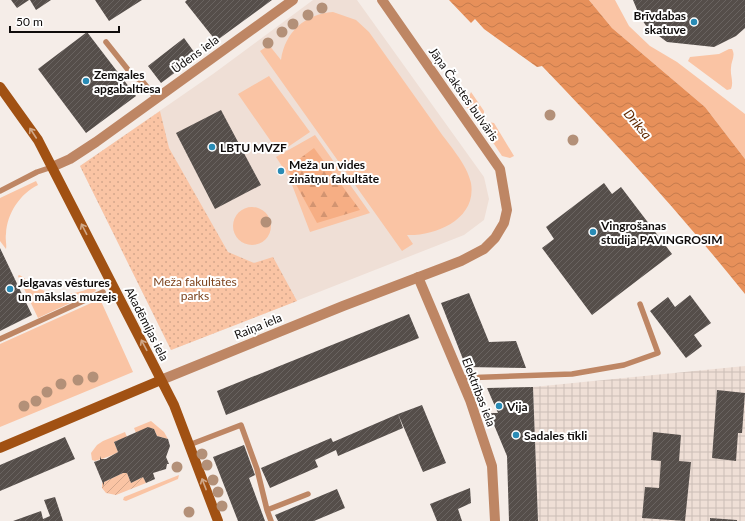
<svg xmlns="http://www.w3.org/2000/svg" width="745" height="521" font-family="Lato,sans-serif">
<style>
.built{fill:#efdfd6}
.industrial{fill:url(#industrial-grid)}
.grass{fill:#fac4a4}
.forest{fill:url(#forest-firs)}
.park{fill:url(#park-dots)}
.garden{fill:url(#garden-furrows)}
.water{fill:url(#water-waves)}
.building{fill:url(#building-hatch)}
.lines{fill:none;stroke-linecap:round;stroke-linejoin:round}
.service{stroke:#be8664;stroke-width:5.5}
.minor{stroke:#be8664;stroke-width:10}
.tertiary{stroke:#be8664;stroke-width:10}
.secondary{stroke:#a15113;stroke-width:10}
.tree{fill:#b39078}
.oneway{stroke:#d0a889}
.poi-dot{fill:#298bb5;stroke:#fff;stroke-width:1.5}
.labels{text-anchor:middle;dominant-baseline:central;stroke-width:4;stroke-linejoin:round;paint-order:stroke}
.poi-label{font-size:12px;font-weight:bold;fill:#0f0c0b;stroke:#fff;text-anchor:start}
.street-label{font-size:12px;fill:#0f0c0b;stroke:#fff}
.park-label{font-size:12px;fill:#7d431d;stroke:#fff}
.water-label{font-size:13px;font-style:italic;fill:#602900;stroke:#fff}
</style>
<defs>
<pattern id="industrial-grid" width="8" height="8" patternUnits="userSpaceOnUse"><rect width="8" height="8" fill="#efdfd6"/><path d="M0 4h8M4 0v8" fill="none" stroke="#ccbeb6"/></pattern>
<pattern id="forest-firs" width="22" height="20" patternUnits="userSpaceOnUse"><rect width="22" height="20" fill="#f6ae84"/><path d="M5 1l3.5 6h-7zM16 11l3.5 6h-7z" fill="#d29471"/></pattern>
<pattern id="park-dots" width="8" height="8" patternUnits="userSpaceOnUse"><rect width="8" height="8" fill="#fac4a4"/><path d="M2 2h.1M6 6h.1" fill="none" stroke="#d5a78c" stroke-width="1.8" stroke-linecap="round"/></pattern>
<pattern id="garden-furrows" width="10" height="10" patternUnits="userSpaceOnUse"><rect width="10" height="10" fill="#fac4a4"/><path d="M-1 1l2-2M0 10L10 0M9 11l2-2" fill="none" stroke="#d5a78c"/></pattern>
<pattern id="water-waves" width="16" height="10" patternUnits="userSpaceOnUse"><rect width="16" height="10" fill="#e7905a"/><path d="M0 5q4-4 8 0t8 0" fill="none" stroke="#c57b4d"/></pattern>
<pattern id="building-hatch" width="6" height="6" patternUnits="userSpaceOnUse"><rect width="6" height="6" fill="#554e4a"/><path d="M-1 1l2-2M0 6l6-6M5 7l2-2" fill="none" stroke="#696360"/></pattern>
</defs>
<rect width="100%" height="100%" fill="#f5ede8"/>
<path class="built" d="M313 0H357L484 177 489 199 484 220 464 235 171 350 80 166 213 74Z"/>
<path class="industrial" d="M745 366V521H538L533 387Z"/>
<path class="grass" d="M589 0H615L629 26 650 46 677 62 745 114V159L705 107 612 28Z
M333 12 356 20 369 32C392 64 415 97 438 129 449 145 467 164 471 183 477 219 436 236 407 235L413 244 402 251 260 51 269 45 281 60C285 32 305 14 333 12Z
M729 49H732C736 56 731 61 731 68 730 75 734 82 731 89L727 90 688 61 690 57 719 54Z
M269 76 310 132 279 153 238 94Z
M471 92 484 111V115L477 121 465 105Z
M488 122 494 123 514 156 510 158 502 156 482 126Z
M315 135 370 213 310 232 289 177 276 157Z
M36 181 38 185C20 194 7 213 6 234 5 239 7 245 6 249L0 241V198Z
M233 226a19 19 0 1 1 38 0a19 19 0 1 1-38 0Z
M19 275C25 277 28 283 34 286 52 297 76 296 94 286L96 291 38 318 18 276Z
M100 299 133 372 0 427V344Z
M151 421 164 432 168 439 157 436 154 429 151 428 136 433 134 428Z
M125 432 127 437 114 442 118 452C110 457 103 458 95 461L92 460 91 453 97 445 103 441Z
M179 475 178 479 126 501 123 500 124 497Z"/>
<path class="forest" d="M314 148 360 210 317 223 287 168Z"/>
<path class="park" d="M160 111 169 148 228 252 254 263 273 257 297 301 171 350 80 166Z"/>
<path class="garden" d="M123 473H127L131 483 143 477 146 483 116 495 106 493 102 488V483Z"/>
<path class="water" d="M449 0H589L612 28 705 107 745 159V294C681 214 612 139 542 66L537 67 484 29 475 19 471 23Z"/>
<path class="building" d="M11 0H29L17 8Z
M30 0H51L36 10Z
M95 0H142L109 21Z
M187 0H272L216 41 185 2Z
M633 0H745V28L736 36 714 47 667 42 647 27 640 17Z
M87 32 136 96 86 133 38 69Z
M184 38 197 56 161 83 148 66Z
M221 110 261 185 215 209 176 133Z
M604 183 612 194 621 187 672 254 592 315 542 248 554 239 546 227Z
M0 248 32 315 0 331Z
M469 293 489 342 516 341 526 368 466 367 441 303Z
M690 295 711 323 694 335 702 346 686 358 650 311 668 297 675 307Z
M409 314 419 338 226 415 217 391Z
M533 387 538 521H509L507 456 489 413H498L487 388Z
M717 390 745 393 742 433H738L736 461 712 458Z
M422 405 446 463 423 472 398 414Z
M398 414 403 428 338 456 336 450 315 460 318 467 270 488 261 468 331 438 333 442Z
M148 427 154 429 157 436 168 439 170 446 166 457 169 464H167L166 469 153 473 155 479 146 483 143 477 131 483 127 473H123L104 482V486L94 462 100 460V456L101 459H106L118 452 114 442Z
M653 432 681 435 679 461 691 462 685 521 642 518 645 487 659 488 661 461 651 460Z
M65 437 75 459 0 491V465Z
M244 445 255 475 249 478 265 521H238L213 457Z
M470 488 471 503 458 509 462 521H437L430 504Z
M337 489 345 508 314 521H278L275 515Z
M55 497 63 521H13L41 511 43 519 50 516 44 500Z
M710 518 737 520V521H710Z"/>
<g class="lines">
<path class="service" d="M106 42 133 76 143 82 156 98
M0 191 37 172 52 167
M0 339 103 292
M461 378 572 374 624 365 658 353 640 304
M189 445 241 425 257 469 267 510
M271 521 267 510 308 494"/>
<path class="minor" d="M52 167 70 159 96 142 293 0
M418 277 470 400 492 466 495 521"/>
<path class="tertiary" d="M161 380 343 306 461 261 484 249 495 238 504 223 507 210 500 169 382 0"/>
<path class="secondary" d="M0 87 38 140 151 360 174 405 218 521
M0 448 161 380"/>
</g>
<g class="tree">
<circle cx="322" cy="8" r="5.5"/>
<circle cx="308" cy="15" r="5.5"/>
<circle cx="293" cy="24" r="5.5"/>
<circle cx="282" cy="32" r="5.5"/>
<circle cx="268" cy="43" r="5.5"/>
<circle cx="550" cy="115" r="5.5"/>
<circle cx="573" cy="140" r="5.5"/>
<circle cx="266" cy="222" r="5.5"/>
<circle cx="93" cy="377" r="5.5"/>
<circle cx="78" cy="380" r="5.5"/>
<circle cx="61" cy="384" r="5.5"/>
<circle cx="47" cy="392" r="5.5"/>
<circle cx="36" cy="401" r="5.5"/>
<circle cx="24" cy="406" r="5.5"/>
<circle cx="202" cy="454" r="5.5"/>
<circle cx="207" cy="465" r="5.5"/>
<circle cx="177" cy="467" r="5.5"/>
<circle cx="213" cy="480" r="5.5"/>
<circle cx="218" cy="492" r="5.5"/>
<circle cx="222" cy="506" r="5.5"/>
<circle cx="189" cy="512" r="5.5"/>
</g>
<defs><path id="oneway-shaft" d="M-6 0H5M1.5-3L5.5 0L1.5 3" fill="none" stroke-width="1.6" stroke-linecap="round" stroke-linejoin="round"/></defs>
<g class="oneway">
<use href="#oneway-shaft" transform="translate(33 133) rotate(-123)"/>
<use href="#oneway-shaft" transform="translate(84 229) rotate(-117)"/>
<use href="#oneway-shaft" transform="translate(144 345) rotate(-118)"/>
<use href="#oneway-shaft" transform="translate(204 484) rotate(-111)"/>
</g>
<g class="poi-dot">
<circle cx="694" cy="22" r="4"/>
<circle cx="86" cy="81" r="4"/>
<circle cx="212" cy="147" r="4"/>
<circle cx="281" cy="171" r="4"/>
<circle cx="593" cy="232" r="4"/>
<circle cx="10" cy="289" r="4"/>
<circle cx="499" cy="406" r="4"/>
<circle cx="516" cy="435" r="4"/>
</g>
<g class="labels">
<g class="poi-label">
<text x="686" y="15" text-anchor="end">Brīvdabas<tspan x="686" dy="14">skatuve</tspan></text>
<text x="94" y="74">Zemgales<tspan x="94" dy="14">apgabaltiesa</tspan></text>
<text x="220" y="147">LBTU MVZF</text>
<text x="289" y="164">Meža un vides<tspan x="289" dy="14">zinātņu fakultāte</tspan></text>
<text x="601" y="225">Vingrošanas<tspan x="601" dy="14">studija PAVINGROSIM</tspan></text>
<text x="18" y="282">Jelgavas vēstures<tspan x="18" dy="14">un mākslas muzejs</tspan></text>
<text x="507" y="406">Vija</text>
<text x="524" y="435">Sadales tīkli</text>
</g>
<g class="street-label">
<text transform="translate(195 54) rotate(-36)">Ūdens iela</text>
<text transform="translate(464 94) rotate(55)">Jāņa Čakstes bulvāris</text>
<text transform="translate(147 324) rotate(63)">Akadēmijas iela</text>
<text transform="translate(258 326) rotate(-22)">Raiņa iela</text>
<text transform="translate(479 392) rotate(69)">Elektrības iela</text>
</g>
<g class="park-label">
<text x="195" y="281">Meža fakultātes<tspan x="195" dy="14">parks</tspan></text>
</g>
<g class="water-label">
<text transform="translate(638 124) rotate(50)">Driksa</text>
</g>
</g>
<path d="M10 26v6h109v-6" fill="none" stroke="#0f0c0b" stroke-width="2"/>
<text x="16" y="26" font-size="12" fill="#0f0c0b" stroke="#ffffff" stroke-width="3" paint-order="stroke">50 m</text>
</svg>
